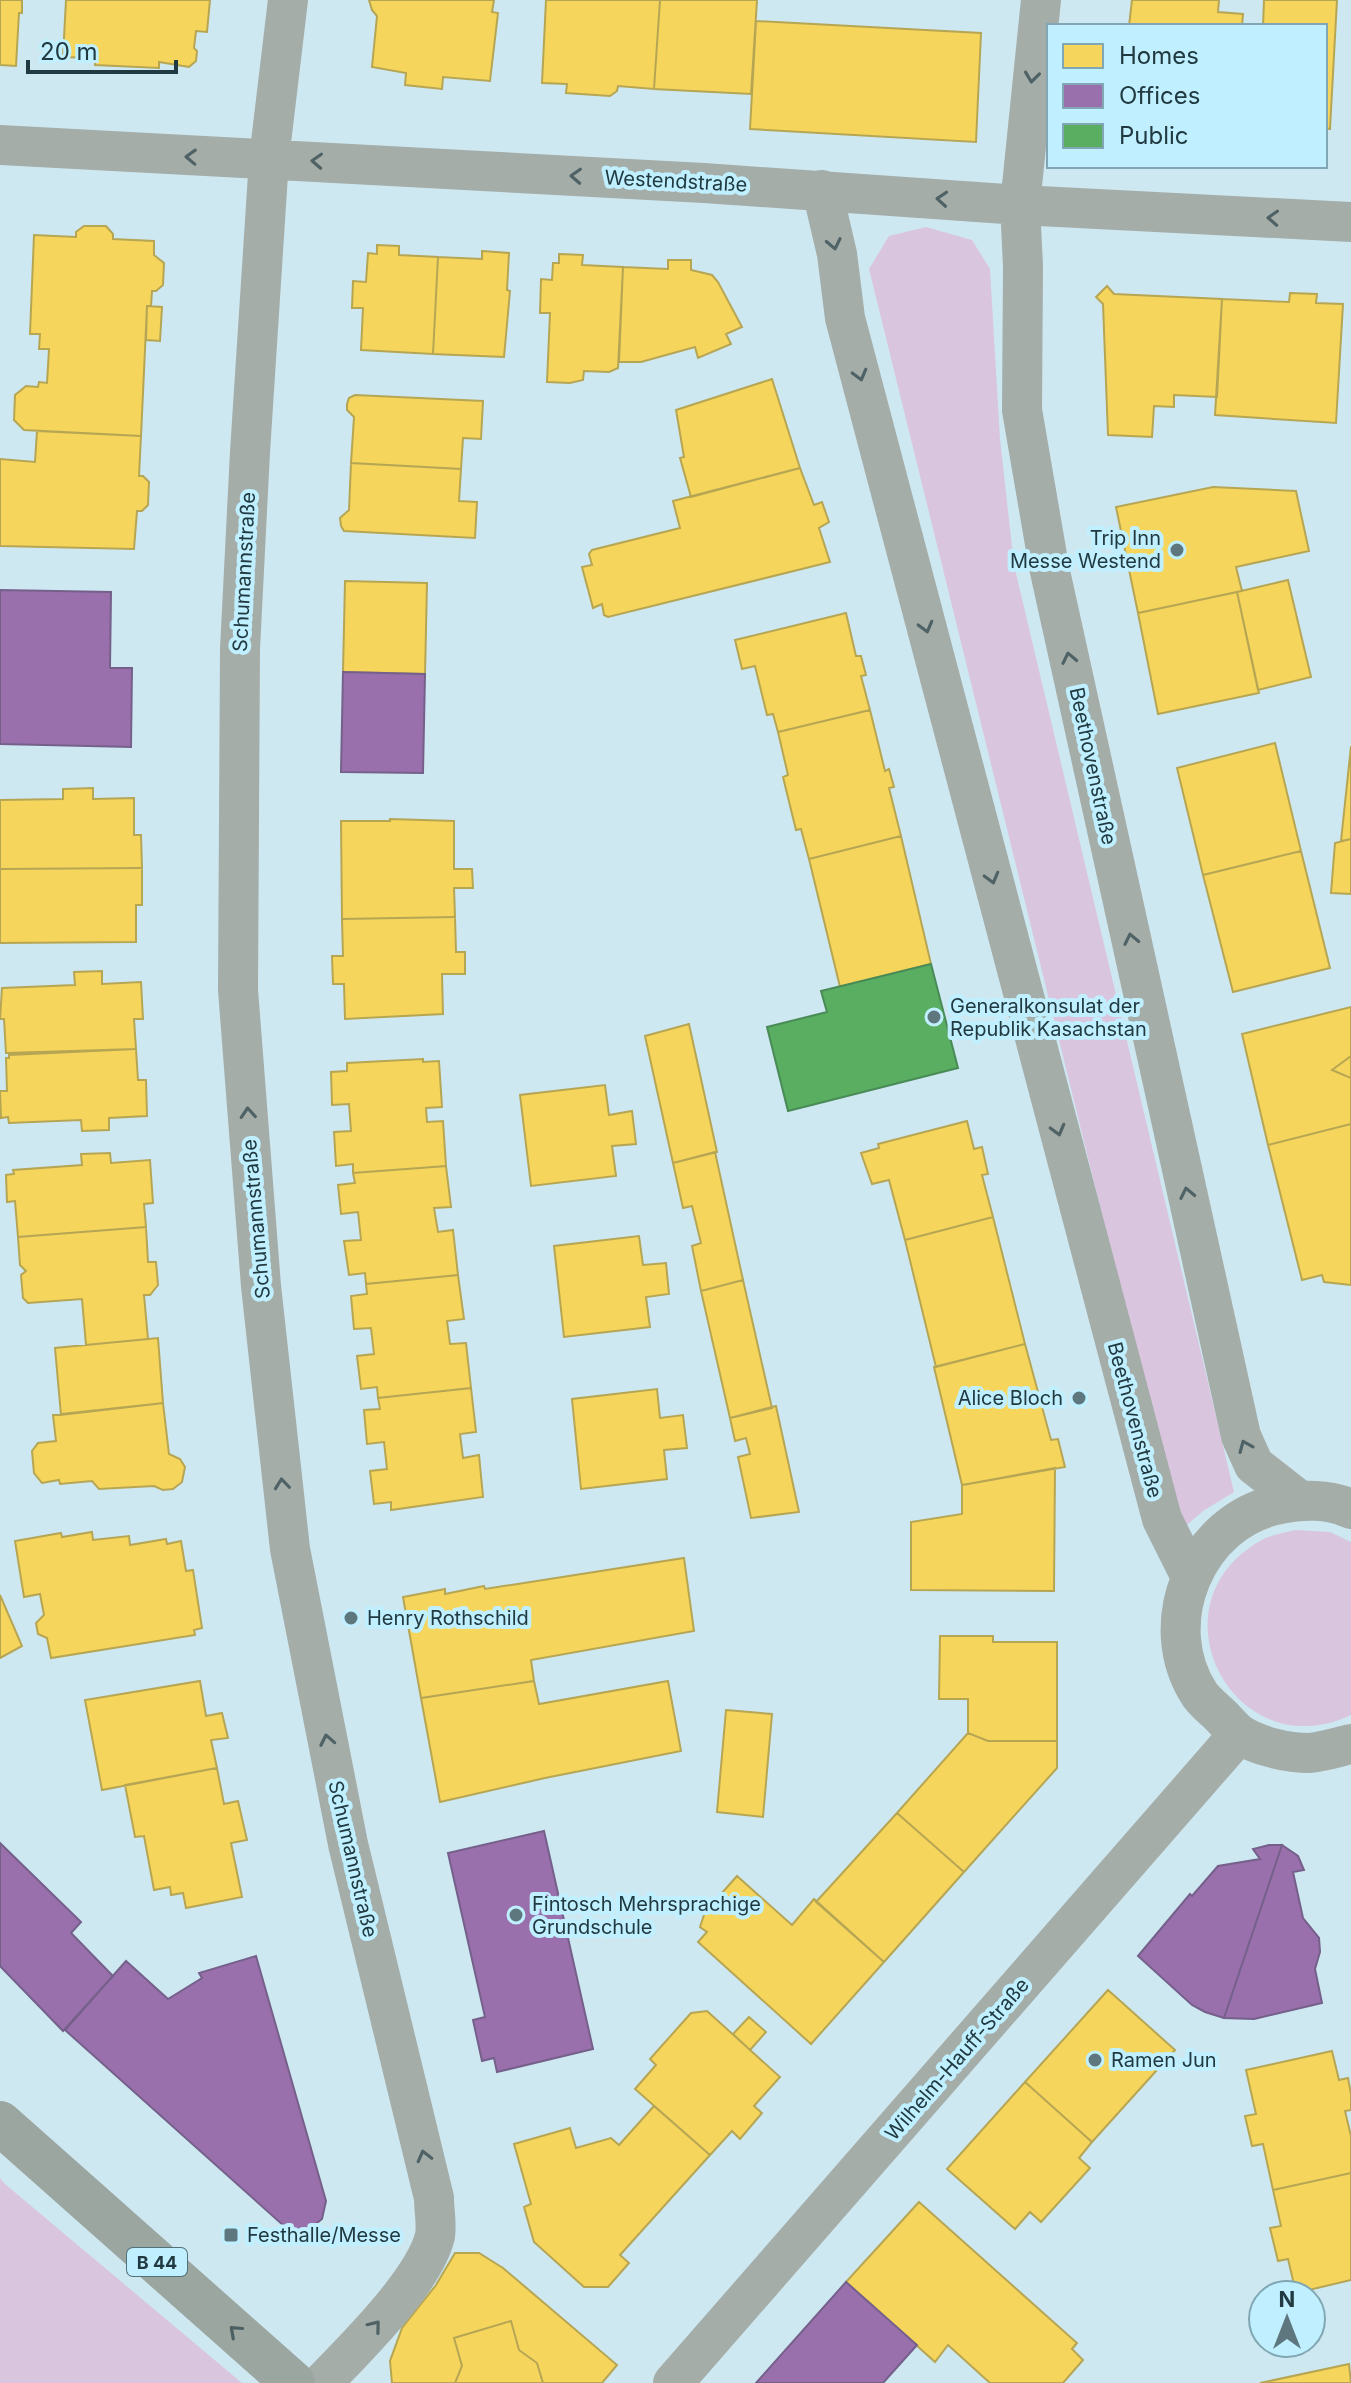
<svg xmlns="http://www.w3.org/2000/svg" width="1351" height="2383" font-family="Inter,sans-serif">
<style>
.green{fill:#dac5df}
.homes{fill:#f6d55c;stroke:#b6a654;stroke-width:2}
.offices{fill:#9970ab;stroke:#75608b;stroke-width:2}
.public{fill:#5aae61;stroke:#498b57;stroke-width:2}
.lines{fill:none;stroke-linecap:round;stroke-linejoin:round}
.minor{stroke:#a5ada9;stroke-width:40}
.primary{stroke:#9ba6a1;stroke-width:44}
.oneway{stroke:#4f6265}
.oneway2{stroke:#4c6063}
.poi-dot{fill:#5e777f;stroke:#c0f0ff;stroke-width:3}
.labels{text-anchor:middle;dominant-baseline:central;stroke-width:8;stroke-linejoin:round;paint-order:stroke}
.shield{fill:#c0f0ff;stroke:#51717a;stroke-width:2}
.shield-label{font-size:18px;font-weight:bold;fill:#213a41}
.street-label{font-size:20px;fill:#213a41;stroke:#c0f0ff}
.poi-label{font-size:20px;fill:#213a41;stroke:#c0f0ff;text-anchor:start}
</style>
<rect width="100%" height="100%" fill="#cee8f1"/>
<path class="green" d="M926 227 972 240 990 269 1000 439 1014 565 1234 1492 1203 1511 1180 1531 869 269 889 236Z
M1295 1530 1330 1532 1351 1542V1715C1235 1770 1147 1606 1260 1541 1270 1535 1284 1533 1295 1530Z
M0 2178 5 2184 242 2383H0Z"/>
<path class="homes" d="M0 0H22V13H19L16 66 0 65Z
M66 0H210L207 32 196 31 194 48 197 51 196 61 189 67 159 62V68L95 65V58L63 57Z
M369 0H494L492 12 498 13 490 81 443 77 442 89 405 85 406 73 372 67 377 16 372 10Z
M546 0H660L654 89 618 86 617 91 610 96 566 93 567 84 542 83Z
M660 0H757L751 94 654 89Z
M1132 0H1219L1218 12 1243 14 1242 26H1129Z
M1264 0H1337L1330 129 1325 128V26H1263Z
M756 21 981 33 976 142 750 129Z
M84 226H106L113 234V239L154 241V255L164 263 163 285 156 291H152L151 306H147L141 436 24 430 14 420 15 395 26 386 38 387 39 382 47 383 49 349H39L40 334H30L34 235 76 237V232Z
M377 245 399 246V255L438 257 433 354 361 350 363 308H352L353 281 366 282 368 253 377 254Z
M482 251 509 253 507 290 510 291 504 357 433 354 438 257 482 259Z
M559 254 583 255 582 265 623 267 618 368 609 372 584 371 583 380 570 383 547 382 550 313H540L541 279 552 280 553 263H559Z
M668 260H691V270L712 275 718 282 742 327 726 334 731 344 698 358 695 347 641 362H619L623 267 668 269Z
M1107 286 1114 294 1222 299 1217 397 1174 395V407L1154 406 1152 437 1108 435 1103 304 1096 297Z
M1290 293 1317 294 1316 303 1343 304 1336 423 1215 415 1222 299 1289 302Z
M147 306 162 307 160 341 146 340Z
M772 379 800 468 691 497 680 458 684 457 676 410Z
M355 395 483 401 481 439 463 438 461 469 351 463 354 417 347 410V404L349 398Z
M37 431 141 436 139 476H143L149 482 148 505 142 511H137L134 549 0 546V459L35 462Z
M351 463 461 469 459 501 477 502 475 538 344 531 341 526 340 518 349 510Z
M800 468 814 505 822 502 829 522 819 528 830 562 608 617 604 615 602 604 593 608 582 567 592 565 589 554 592 550 680 528 673 501Z
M1213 487 1296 491 1309 551 1236 567 1242 591 1138 613 1116 507Z
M1288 580 1311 677 1258 690 1237 592Z
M345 581 427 583 425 674 343 672Z
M1237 592 1259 693 1158 714 1138 613Z
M846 613 856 656H861L866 675 861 676 870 710 778 732 773 714 767 715 755 666 742 669 735 640Z
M870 710 885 771 889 769 894 787 889 788 901 836 809 859 801 829 796 830 783 777 788 775 778 732Z
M1275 743 1301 851 1203 875 1177 768Z
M1351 746V839L1341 841Z
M93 788V799L134 798V835H141L142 868 0 869V800L63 799V789Z
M390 819 454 821V869H472L473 888H454L455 917 342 919 341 821H390Z
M901 836 931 964 840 987 809 859Z
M1351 839V894L1331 893 1335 843Z
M1301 851 1330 968 1233 992 1203 875Z
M142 868V905H136V942L0 943V869Z
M455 917 456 952H465V974H442L443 1014 345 1019 344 984H333L332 956H343L342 919Z
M102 971V984L141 982 143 1019H134L136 1049 6 1053 4 1019H0L2 988 75 985 74 972Z
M1351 1007V1056L1332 1070 1351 1078V1124L1268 1145 1242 1034Z
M689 1024 717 1152 673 1163 645 1036Z
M136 1049 138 1080H146L147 1116 109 1118V1130L82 1131 81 1120 9 1123 8 1117 1 1118 0 1091H7L6 1058H9V1055Z
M1351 1056V1078L1332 1070Z
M423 1059V1062L439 1061 442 1107 426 1108 427 1122 443 1121 446 1166 353 1173V1164L336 1166 334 1132 351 1131 349 1104 332 1105 331 1072 347 1071V1063Z
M605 1085 609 1115 632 1111 636 1144 612 1146 616 1176 531 1186 520 1095Z
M967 1121 974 1149 982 1147 988 1174 982 1175 993 1217 905 1240 889 1180 872 1184 861 1153 879 1148 878 1144Z
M1351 1124V1285L1324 1282 1322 1275 1302 1280 1268 1145Z
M715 1152 743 1280 701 1291 692 1246 701 1243 692 1206 683 1208 673 1163Z
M110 1153 111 1163 150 1160 153 1203 144 1204 146 1227 18 1237 15 1201 7 1202 6 1175 14 1174 13 1170 82 1165 81 1154Z
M446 1166 451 1207 434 1208 438 1232 453 1230 458 1275 366 1284 365 1273 349 1275 344 1241 361 1240 358 1212 341 1214 338 1185 355 1183 353 1173Z
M993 1217 1025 1344 936 1367 905 1240Z
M146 1227 148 1262H156L158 1285 150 1295H144L148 1339 86 1345 82 1299 28 1303 23 1298 21 1275 26 1271 20 1265 18 1237Z
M639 1236 643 1265 666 1263 669 1294 646 1297 650 1327 564 1337 554 1246Z
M458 1275 464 1319 447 1321 450 1344 466 1343 471 1388 378 1398 377 1387 361 1389 357 1356 374 1354 371 1328 354 1329 351 1296 367 1294 366 1284Z
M743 1280 772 1408 730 1418 701 1291Z
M158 1338 163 1403 61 1415 55 1348Z
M1025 1344 1051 1440 1058 1439 1065 1467 962 1485 934 1367Z
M471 1388 476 1432 460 1434 463 1458 479 1455 483 1497 391 1510V1502L374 1504 370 1471 387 1469 384 1442 367 1444 364 1410 380 1409 378 1398Z
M657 1389 660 1418 683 1415 687 1448 664 1450 667 1479 581 1489 572 1399Z
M163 1403 169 1454 180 1459 185 1467 182 1482 173 1489 163 1490 154 1486 99 1489 92 1481 60 1484 59 1480 42 1483 34 1473 32 1451 38 1443 56 1441 53 1415Z
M776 1406 799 1512 751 1518 738 1457 750 1454 746 1438 735 1441 730 1418Z
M1055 1468 1054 1591 911 1590V1522L962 1514V1485Z
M92 1532 93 1540 129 1536 130 1545 166 1539 167 1544 181 1541 186 1571 193 1570 202 1628 194 1630 195 1635 51 1658 47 1638 38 1634 36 1623 44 1615 40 1594 24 1597 15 1541 61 1533 62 1537Z
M684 1558 694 1631 531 1660 534 1681 421 1698 403 1597 445 1589V1594L484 1586 485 1589Z
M0 1595 22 1646 0 1658Z
M940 1636H993V1642H1057V1741H988L968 1733V1699H939Z
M200 1681 206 1716 222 1713 228 1738 211 1740 217 1768 102 1790 85 1700Z
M534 1681 539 1704 668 1681 681 1751 545 1778 440 1802 421 1698Z
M726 1710 772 1714 763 1817 717 1812Z
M968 1733 988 1741H1057V1768L964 1872 897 1813Z
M217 1768 224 1804 238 1801 247 1840 231 1843 242 1897 186 1908 183 1893 171 1895 170 1887 154 1890 144 1836 135 1837 125 1785Z
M897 1813 964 1872 884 1962 816 1902Z
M737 1876 792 1925 814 1899 884 1962 811 2044 698 1942 707 1932 700 1927 705 1912Z
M1108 1990 1175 2050 1092 2142 1025 2082Z
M707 2011 780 2077 754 2106 762 2113 740 2139 732 2131 710 2155 635 2089 656 2065 650 2059 691 2013Z
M749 2017 766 2032 750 2050 733 2034Z
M1332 2051 1339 2080 1348 2078 1351 2094V2110L1345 2111 1351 2136V2173L1273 2190 1263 2144 1252 2146 1245 2116 1256 2114 1246 2070Z
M1025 2082 1092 2142 1079 2158 1090 2168 1041 2222 1030 2212 1015 2229 947 2169Z
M654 2106 710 2155 620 2255 629 2263 608 2287H584L534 2242 524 2207 531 2204 514 2144 570 2128 576 2148 611 2138 619 2145Z
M1351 2173V2280L1296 2293 1288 2259 1278 2261 1270 2228 1281 2226 1273 2190Z
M919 2202 1077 2343 1072 2349 1083 2360 1063 2383H990L948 2345 935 2362 846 2282Z
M455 2253H479L503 2268 617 2365 602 2383H543L537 2363 519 2350 511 2321 454 2338 462 2366 455 2383H392L390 2361 402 2328 436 2285Z
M511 2321 519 2350 537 2363 543 2383H455L462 2366 454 2338Z
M1349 2364 1351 2383H1260Z"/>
<path class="offices" d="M0 590 111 592 110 668H132L131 747 0 744Z
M343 672 425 674 423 773 341 772Z
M544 1831 593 2049 497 2072 494 2058 482 2061 473 2020 485 2017 448 1853Z
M0 1843 81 1922 71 1933 113 1976 63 2031 0 1966Z
M1269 1845H1282L1224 2018 1205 2012 1192 2005 1138 1956 1190 1894 1192 1896 1218 1866 1260 1859 1253 1849Z
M1282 1845 1298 1856 1304 1870 1293 1872 1303 1918 1319 1938 1320 1952 1315 1969 1322 2003 1254 2019 1224 2018Z
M256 1956 326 2201 322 2219 308 2230 296 2231 285 2227 65 2030 126 1961 168 1999 202 1978 199 1973Z
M846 2282 917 2345 883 2383H756Z"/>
<path class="public" d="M931 964 958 1068 788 1111 767 1027 827 1012 821 991Z"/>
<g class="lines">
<path class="minor" d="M288 0 269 159 250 452 240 649 238 990 261 1286 290 1549 348 1844 434 2198C434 2210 437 2224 435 2236 424 2281 356 2348 322 2383
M1041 0 1020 205 1023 266 1022 410 1049 567 1241 1436 1254 1465 1299 1500
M0 145 704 183 1020 205 1351 222
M822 190 837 254 845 318 1162 1519 1190 1575
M1351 1509C1330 1499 1302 1499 1280 1504 1196 1520 1153 1624 1200 1695 1206 1703 1215 1710 1222 1717 1227 1722 1233 1729 1239 1734 1257 1746 1288 1753 1309 1753 1323 1752 1338 1747 1351 1744
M673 2383 1239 1734"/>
<path class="primary" d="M0 2123 293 2383"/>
</g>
<defs><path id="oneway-chevron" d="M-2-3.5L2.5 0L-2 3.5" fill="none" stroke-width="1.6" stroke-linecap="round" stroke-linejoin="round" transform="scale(2)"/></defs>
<g class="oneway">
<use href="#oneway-chevron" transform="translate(1032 77) rotate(97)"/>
<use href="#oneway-chevron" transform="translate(191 157) rotate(-178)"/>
<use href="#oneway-chevron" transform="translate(317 161) rotate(-177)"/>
<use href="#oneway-chevron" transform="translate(576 176) rotate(-177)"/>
<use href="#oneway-chevron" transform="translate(942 199) rotate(-176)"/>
<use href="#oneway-chevron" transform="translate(1273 218) rotate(-177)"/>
<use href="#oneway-chevron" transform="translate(834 244) rotate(78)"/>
<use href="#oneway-chevron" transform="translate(860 375) rotate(75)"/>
<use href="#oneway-chevron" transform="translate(926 627) rotate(75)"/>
<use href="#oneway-chevron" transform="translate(1069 658) rotate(-102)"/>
<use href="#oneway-chevron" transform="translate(992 878) rotate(75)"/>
<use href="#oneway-chevron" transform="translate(1131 939) rotate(-102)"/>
<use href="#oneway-chevron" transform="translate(248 1113) rotate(-94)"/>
<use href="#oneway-chevron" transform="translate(1058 1130) rotate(75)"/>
<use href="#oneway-chevron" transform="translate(1187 1193) rotate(-102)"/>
<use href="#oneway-chevron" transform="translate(1245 1446) rotate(-113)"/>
<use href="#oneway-chevron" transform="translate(282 1484) rotate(-96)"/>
<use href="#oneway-chevron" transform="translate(327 1740) rotate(-101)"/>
<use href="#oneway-chevron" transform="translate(424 2156) rotate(-104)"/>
<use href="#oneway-chevron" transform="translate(375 2326) rotate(-51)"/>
</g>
<use class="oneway2" href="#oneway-chevron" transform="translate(235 2331) rotate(-138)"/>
<g class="poi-dot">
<circle cx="1177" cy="550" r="8"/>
<circle cx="934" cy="1017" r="8"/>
<circle cx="1079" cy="1398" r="8"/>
<circle cx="351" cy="1618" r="8"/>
<circle cx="516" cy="1915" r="8"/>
<circle cx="1095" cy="2060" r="8"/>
<rect x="223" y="2227" width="16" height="16" rx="4"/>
</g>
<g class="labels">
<rect class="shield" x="127" y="2248" width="60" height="28" rx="6"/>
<g class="shield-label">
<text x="157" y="2262">B 44</text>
</g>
<g class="street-label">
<text transform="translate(676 181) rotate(3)">Westendstraße</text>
<text transform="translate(244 572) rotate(-87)">Schumannstraße</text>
<text transform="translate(1093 766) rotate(78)">Beethovenstraße</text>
<text transform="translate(256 1219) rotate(-95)">Schumannstraße</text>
<text transform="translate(1135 1420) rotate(75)">Beethovenstraße</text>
<text transform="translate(353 1859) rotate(77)">Schumannstraße</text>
<text transform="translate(957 2059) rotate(-49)">Wilhelm-Hauff-Straße</text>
</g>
<g class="poi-label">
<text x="1161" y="538" text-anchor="end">Trip Inn<tspan x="1161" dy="23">Messe Westend</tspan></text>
<text x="950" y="1006">Generalkonsulat der<tspan x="950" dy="23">Republik Kasachstan</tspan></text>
<text x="1063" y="1398" text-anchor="end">Alice Bloch</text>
<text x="367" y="1618">Henry Rothschild</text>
<text x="532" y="1904">Fintosch Mehrsprachige<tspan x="532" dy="23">Grundschule</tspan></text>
<text x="1111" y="2060">Ramen Jun</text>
<text x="247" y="2235">Festhalle/Messe</text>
</g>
</g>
<rect x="1047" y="24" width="280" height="144" fill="#c0f0ff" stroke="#80a7b3" stroke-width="2"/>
<rect x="1063" y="44" width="40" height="24" fill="#f6d55c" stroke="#80a7b3" stroke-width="2"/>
<text x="1119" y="64" font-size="24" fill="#213a41">Homes</text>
<rect x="1063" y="84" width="40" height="24" fill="#9970ab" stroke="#80a7b3" stroke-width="2"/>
<text x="1119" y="104" font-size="24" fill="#213a41">Offices</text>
<rect x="1063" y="124" width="40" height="24" fill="#5aae61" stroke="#80a7b3" stroke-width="2"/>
<text x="1119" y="144" font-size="24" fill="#213a41">Public</text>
<g transform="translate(1287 2319)"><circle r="38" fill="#c0f0ff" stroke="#80a7b3" stroke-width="2"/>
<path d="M0-6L14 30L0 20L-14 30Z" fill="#5e777f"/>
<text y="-12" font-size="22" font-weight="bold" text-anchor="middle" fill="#213a41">N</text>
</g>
<path d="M28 60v12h148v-12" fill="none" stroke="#213a41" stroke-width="4"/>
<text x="40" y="60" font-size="24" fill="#213a41" stroke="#c0f0ff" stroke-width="6" paint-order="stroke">20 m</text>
</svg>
